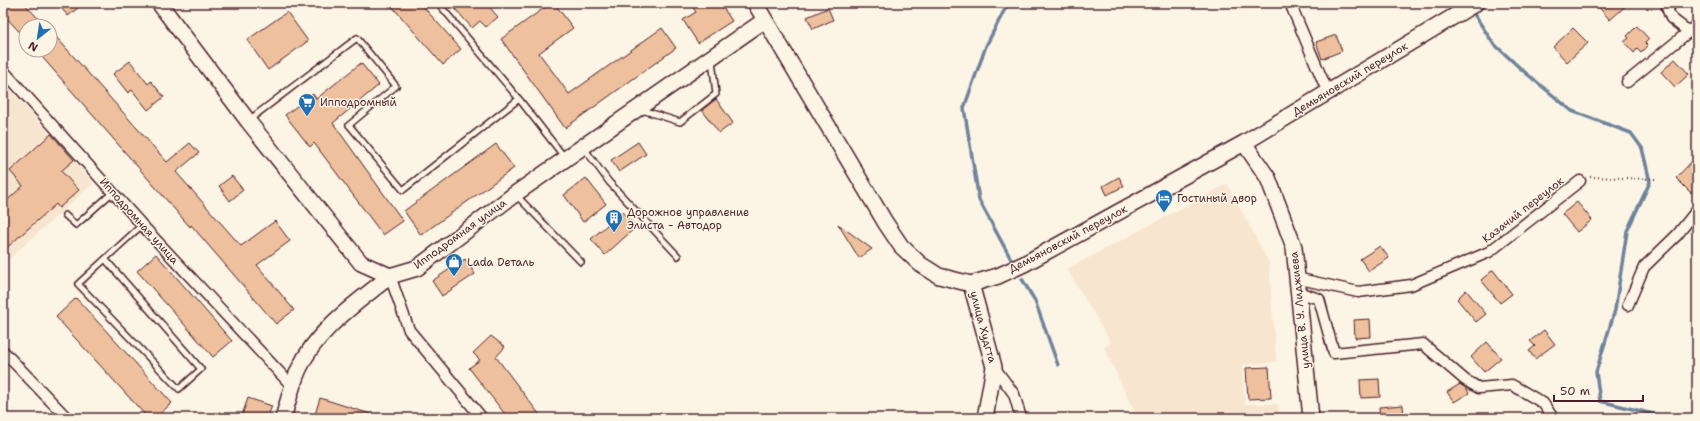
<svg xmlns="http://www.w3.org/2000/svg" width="1700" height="421" font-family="'Shantell Sans',sans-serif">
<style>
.built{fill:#f8e5cf}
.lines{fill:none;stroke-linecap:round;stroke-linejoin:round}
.stream{stroke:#6e839c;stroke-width:3.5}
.building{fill:#eec09d;stroke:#4a1f2b}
.lane-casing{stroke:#4a1f2b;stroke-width:8}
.street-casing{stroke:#4a1f2b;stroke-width:13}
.secondary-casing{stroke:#4a1f2b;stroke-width:18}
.path{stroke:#4a1f2b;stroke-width:2;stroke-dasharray:1 3;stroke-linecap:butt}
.lane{stroke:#fcf5e5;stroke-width:5}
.street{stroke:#fcf5e5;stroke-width:10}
.secondary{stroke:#fcf5e5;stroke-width:15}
.labels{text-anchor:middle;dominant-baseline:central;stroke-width:3;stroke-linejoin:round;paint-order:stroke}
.street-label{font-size:11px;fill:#4a1f2b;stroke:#fcf5e5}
.poi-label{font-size:11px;fill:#4a1f2b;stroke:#fcf5e5;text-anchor:start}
</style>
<rect width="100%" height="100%" fill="#fcf5e5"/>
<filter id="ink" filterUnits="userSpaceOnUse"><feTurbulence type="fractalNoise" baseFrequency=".025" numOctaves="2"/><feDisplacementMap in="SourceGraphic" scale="8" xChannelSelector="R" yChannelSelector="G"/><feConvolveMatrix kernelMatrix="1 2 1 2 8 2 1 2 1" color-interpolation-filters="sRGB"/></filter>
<g filter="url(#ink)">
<path class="built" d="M3 82 94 183 3 264Z
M1227 184 1269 262 1276 362 1242 365 1245 404H1278L1280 418H1137L1104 347 1111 343 1067 269Z"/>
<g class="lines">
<path class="stream" d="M1008 3 986 46 964 108 979 200 1012 261
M1472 11 1493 43 1521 69 1572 111 1631 133 1642 148 1650 182 1627 231 1615 310 1596 372 1600 401 1669 418
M1022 279 1035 301 1058 365"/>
</g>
<path class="building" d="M3 3H24L45 26H26V39L3 14Z
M57 3H84L68 16Z
M389 3H420L461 49 443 65Z
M450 3H486L498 17 486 27 480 21 472 28Z
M551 3H554L573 28 539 53 569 94 662 28 676 48 565 128 501 39Z
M690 3H720L732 21 698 43 683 20 696 12Z
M1595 3H1629L1610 20Z
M828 8 833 20 813 29 807 17Z
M287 12 308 41 268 70 247 40Z
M1637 26 1649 39 1645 43 1648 46 1641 53 1637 49 1634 53 1624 42 1629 38 1627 36Z
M1573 28 1588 43 1567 62 1553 47Z
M50 30 167 162 190 143 199 153 176 172 241 246 275 221 290 241 257 265 294 310 276 324 191 225 190 227 36 50H50Z
M1336 35 1342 51 1322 59 1316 42Z
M1675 59 1689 74 1675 87 1661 72Z
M130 61 148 84 151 81 164 97 148 110 132 90 128 93 113 74Z
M361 63 379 85 333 123 403 221 383 235 314 143 310 147 285 115 313 94 316 99Z
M716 99 733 123 719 133 702 110Z
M51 134 74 160 61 171 79 190 59 208 56 204 3 251V204L23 186 10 171Z
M638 142 646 154 619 172 611 160Z
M496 144 514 168 421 235 404 211Z
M1697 156V186L1691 193 1676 178Z
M232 176 243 190 230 201 219 186Z
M1119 177 1124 186 1107 195 1103 186Z
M586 178 606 204 583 222 564 195Z
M1577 202 1592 220 1577 232 1562 214Z
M622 212 636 227 605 255 591 239Z
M838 224 872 249 859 258Z
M1380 246 1389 258 1369 271 1360 259Z
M156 254 232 341 213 357 137 271Z
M465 259 475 274 442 296 432 281Z
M1493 270 1512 294 1500 303 1481 280Z
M1466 290 1486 314 1476 322 1457 299Z
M76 298 172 403 155 418H148L56 317Z
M1370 319 1371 337 1355 338 1354 320Z
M1544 330 1555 344 1535 359 1529 351 1535 346 1530 341Z
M491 336 505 347 496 357 542 418H508L469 368 480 360 473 353Z
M1487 342 1501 358 1484 372 1471 357Z
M1269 367 1271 398 1248 399 1246 368Z
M1379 379 1380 397 1361 398 1360 380Z
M1460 384 1466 388 1469 393 1454 402 1447 392Z
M248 398 272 406 267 418H241Z
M320 398 377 416V418H314Z
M1403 405 1404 418H1380L1379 407Z"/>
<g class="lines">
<defs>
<path id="lane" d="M438 3 519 99 565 158
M642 110 680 122 716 94 712 60
M249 120 357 38 396 86 349 125 403 190 519 99
M584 148 609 182 678 256
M516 195 581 262
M65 215 76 225 113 192
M105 259 201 369 179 389 78 284 142 225"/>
<path id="street" d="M1290 3 1328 93
M1673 3 1667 8 1671 18 1689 32
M3 70 142 225 293 387
M1627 82 1697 25
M390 276 409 330 482 418
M1296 278 1358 292 1411 285 1489 252 1580 181
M1298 292 1319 299 1334 353 1423 344 1465 380 1479 388 1512 385 1543 403 1553 418
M1628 305 1644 267 1677 235 1697 210
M3 351 67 418
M994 367 1014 394 1021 418"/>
<path id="secondary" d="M159 3 248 121 361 263 390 276 417 268 515 194 765 20
M755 3 885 222 901 246 920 264 939 276 971 284 998 276 1024 264 1244 143 1476 3
M1244 143 1268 178 1294 247 1311 418
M971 284 994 367 985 418
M283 418C288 402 292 384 299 369 317 329 357 303 390 276"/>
</defs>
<use href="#lane" class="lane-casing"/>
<use href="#street" class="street-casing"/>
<use href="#secondary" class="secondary-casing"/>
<path class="path" d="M1590 177 1656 179"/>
<use href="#lane" class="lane"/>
<use href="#street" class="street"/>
<use href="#secondary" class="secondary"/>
</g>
</g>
<defs>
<symbol id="supermarket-pin" viewBox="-11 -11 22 30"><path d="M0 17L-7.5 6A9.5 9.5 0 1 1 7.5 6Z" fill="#1f6fb2" stroke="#fcf5e5"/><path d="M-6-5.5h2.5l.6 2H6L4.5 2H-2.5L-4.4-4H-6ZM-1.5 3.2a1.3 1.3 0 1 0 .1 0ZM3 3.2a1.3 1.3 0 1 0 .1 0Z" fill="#fff"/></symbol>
<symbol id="hotel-pin" viewBox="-11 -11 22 30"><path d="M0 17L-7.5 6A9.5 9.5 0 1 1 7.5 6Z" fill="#1f6fb2" stroke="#fcf5e5"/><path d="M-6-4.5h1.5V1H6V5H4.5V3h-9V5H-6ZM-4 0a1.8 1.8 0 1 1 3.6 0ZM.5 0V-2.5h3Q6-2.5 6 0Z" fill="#fff"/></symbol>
<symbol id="building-pin" viewBox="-11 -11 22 30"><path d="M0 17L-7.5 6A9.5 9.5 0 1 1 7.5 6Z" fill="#1f6fb2" stroke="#fcf5e5"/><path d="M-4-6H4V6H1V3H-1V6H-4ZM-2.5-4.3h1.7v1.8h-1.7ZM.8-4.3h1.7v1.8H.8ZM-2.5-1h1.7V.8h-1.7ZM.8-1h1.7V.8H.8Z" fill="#fff"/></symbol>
<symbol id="shop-pin" viewBox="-11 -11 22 30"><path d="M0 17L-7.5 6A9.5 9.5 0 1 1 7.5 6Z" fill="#1f6fb2" stroke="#fcf5e5"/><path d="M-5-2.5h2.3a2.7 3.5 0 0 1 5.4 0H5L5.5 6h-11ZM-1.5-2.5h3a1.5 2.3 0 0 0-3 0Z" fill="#fff"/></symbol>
</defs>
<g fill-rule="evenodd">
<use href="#supermarket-pin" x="297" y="92" width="20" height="27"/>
<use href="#hotel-pin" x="1154" y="188" width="20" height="27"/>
<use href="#building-pin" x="604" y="208" width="20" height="27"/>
<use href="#shop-pin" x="444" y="252" width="20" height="27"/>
</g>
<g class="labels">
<g class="street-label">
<text transform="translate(1350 79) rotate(-31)">Демьяновский переулок</text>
<text transform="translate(1523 210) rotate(-38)">Казачий переулок</text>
<text transform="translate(139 221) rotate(48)">Ипподромная улица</text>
<text transform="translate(460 234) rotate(-36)">Ипподромная улица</text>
<text transform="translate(1068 239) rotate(-28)">Демьяновский переулок</text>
<text transform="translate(1300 310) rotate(-96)">улица В. У. Лиджиева</text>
<text transform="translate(983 327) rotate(75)">улица Худгта</text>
</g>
<g class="poi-label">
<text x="320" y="102">Ипподромный</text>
<text x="1177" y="198">Гостиный двор</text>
<text x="627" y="212">Дорожное управление<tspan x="627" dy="13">Элиста - Автодор</tspan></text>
<text x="467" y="262">Lada Dеталь</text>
</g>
</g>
<rect width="1700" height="421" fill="none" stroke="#fcf5e5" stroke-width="16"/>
<rect x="8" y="8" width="1684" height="405" fill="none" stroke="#4a1f2b" stroke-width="1.5" filter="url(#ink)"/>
<g transform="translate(38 38) rotate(210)"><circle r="19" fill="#fcf5e5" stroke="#b59f9b"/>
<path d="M0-3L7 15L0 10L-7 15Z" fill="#1f6fb2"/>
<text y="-6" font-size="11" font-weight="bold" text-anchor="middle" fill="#4a1f2b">N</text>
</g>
<path d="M1554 395v6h89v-6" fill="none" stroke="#4a1f2b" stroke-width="2"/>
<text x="1560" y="395" font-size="12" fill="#4a1f2b" stroke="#fcf5e5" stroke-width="3" paint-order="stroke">50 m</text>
</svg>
